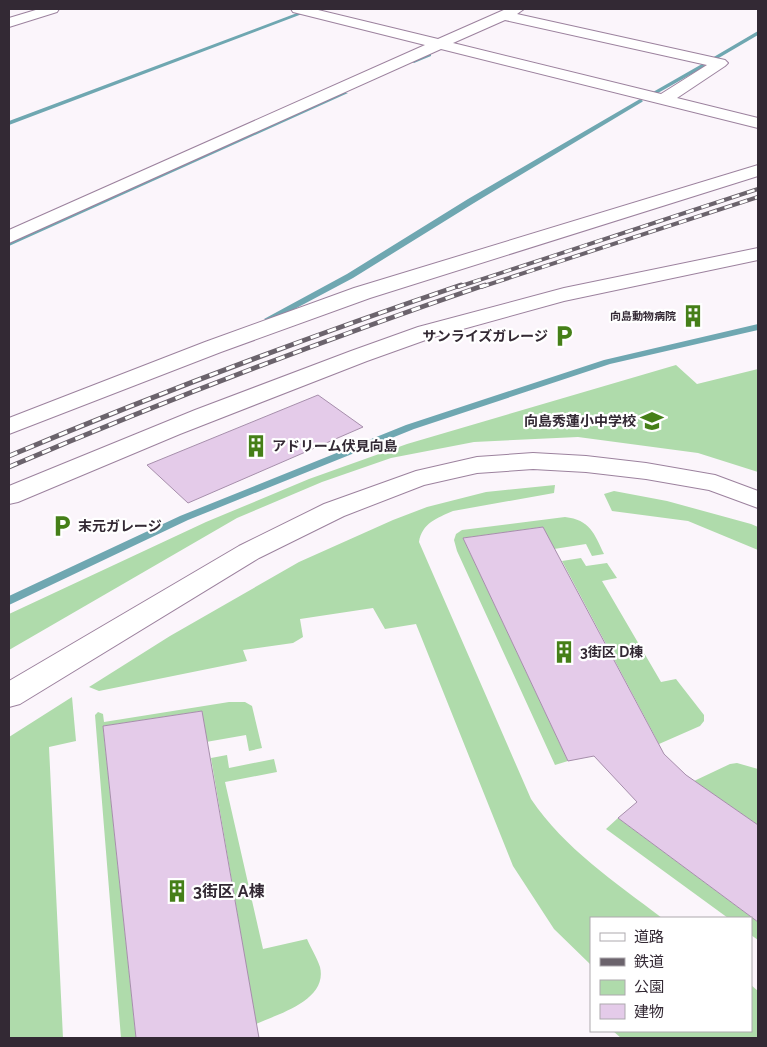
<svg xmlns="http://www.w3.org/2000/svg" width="767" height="1047" font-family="Raleway,'Noto Sans JP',sans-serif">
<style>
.green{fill:#afdbab}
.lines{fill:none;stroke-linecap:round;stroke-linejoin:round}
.stream{fill:#6fa7b1;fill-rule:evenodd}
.building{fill:#e4cbe9;stroke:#a68eab}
.minor-casing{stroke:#9c829e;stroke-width:2}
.minor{fill:#fff;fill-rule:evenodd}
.rail-far1-casing{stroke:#6b636c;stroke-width:4}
.rail-casing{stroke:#6b636c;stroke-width:5}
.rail-far1{stroke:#fff;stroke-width:2.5;stroke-dasharray:8;stroke-linecap:butt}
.rail{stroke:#fff;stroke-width:3;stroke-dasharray:9;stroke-linecap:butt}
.labels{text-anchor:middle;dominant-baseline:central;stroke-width:4.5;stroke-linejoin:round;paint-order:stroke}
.far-poi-label{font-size:11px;font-weight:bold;fill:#332934;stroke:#fff;text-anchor:end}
.poi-label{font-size:14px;font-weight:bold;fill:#332934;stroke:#fff;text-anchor:start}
.near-poi-label{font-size:16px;font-weight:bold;fill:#332934;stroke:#fff;text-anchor:start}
</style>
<rect width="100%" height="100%" fill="#fbf5fb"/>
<path class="green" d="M676 365 697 384 758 369V472L698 453 578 437 474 442 391 458 322 482 237 518 9 650V614L206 522 309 479 407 444Z
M555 485 554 493 453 511C437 518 422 523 419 542L531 799C565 849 615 882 662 918H591V965L554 929 513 866 416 624 385 629 373 608 300 619 303 637 293 643 243 650 247 661 99 691 89 687 170 636 299 562 393 520 427 507 486 492Z
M614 491 667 501 751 524 758 527V550L688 521 612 511 604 494Z
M565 517C590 520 594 533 604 554L592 556 586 544 554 549 543 527 463 538 568 761 555 765 457 551 454 540 456 534 462 530Z
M581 558 586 566 607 563 617 578 602 581 661 682 676 679 704 715V721L700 726 659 744 562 561Z
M72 697 76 741 49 747 63 1038H9V737Z
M229 702H245L252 706 262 748 249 751 246 735 206 742 202 711 103 726 136 1038H121L95 715 98 712 103 714 104 722Z
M227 755 229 768 274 759 277 772 225 782 263 949 307 939C311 948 317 958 320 967 328 1000 278 1014 256 1024L211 758Z
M737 763 758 769V825L694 781 730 764Z
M618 818 758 922V940L751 935V918H728L606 829Z
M751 985 758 991V1038H621L613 1031H751Z"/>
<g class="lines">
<path class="stream" d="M307 9H314L311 11Z
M297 13 302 14 9 125V121Z
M758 31V35L717 59 712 58Z
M429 53 431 54V56L414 63 411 61Z
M702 64 705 66 704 67 658 93 653 92Z
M343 92 348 93 9 246V241Z
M640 99 643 101 642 102 474 203 353 278 272 321 269 322 264 319 347 274 468 199Z
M758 324V330L610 364 414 429 188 520 9 605V596L180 516 406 425 604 360Z"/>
</g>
<path class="building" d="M318 395 363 427 188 503 147 465Z
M543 527 664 754 686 775 758 825V922L618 818 637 802 594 756 568 761 463 538Z
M202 711 259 1038H136L103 726Z"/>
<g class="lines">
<defs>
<path id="minor" d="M39 9H59L57 12 9 27V18Z
M291 9H314L438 39 506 9H524L517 14 725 60 728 63 725 66 677 98 758 118V128L441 49 9 243V230L425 45 293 12ZM505 20 707 65 661 94 453 43Z
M758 165V176L370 298 221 352 9 434V418L205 342 354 288Z
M758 248V260L564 301 434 337 367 361 180 434 18 502 9 504V486L195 410 351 351 418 327 564 288Z
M533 453 586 456 646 463 715 475 758 491V508L709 490 646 479 586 472 533 469 477 473 424 485 344 516 259 558 20 704 9 707V681L239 546 324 504 416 471 477 457Z"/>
</defs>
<use href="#minor" class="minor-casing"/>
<use href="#minor" class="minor"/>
<defs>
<path id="rail-far1" d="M458 287 758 189
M481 287 758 197"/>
<path id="rail" d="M9 456C158 393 308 337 461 285
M9 467C165 400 324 340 485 285"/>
</defs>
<use href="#rail-far1" class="rail-far1-casing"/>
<use href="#rail" class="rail-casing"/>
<use href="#rail-far1" class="rail-far1"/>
<use href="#rail" class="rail"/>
</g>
<defs>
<symbol id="building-bare" viewBox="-9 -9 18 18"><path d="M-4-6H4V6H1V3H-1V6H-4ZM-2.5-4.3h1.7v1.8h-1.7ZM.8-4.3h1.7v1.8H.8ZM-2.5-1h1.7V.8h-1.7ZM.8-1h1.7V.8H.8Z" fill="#457f18" stroke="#fff" stroke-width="2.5" paint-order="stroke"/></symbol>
<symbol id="parking-bare" viewBox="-9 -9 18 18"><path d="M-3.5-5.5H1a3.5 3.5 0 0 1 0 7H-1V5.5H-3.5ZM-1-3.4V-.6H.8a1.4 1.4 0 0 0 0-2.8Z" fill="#457f18" stroke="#fff" stroke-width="2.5" paint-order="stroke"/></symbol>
<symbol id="school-bare" viewBox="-9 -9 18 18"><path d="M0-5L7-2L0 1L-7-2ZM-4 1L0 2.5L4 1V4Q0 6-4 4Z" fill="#457f18" stroke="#fff" stroke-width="2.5" paint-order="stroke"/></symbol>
</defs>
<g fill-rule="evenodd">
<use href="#building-bare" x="677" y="300" width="32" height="32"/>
<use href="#parking-bare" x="548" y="320" width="32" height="32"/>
<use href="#school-bare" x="636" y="405" width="32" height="32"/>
<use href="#building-bare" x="240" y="430" width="32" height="32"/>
<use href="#parking-bare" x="46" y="510" width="32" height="32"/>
<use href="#building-bare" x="548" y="636" width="32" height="32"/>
<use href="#building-bare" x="161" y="875" width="32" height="32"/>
</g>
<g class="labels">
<g class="far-poi-label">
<text x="676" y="316">向島動物病院</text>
</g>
<g class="poi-label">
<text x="548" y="336" text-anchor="end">サンライズガレージ</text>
<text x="636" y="421" text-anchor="end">向島秀蓮小中学校</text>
<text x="272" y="446">アドリーム伏見向島</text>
<text x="78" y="526">末元ガレージ</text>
<text x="580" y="652">3街区 D棟</text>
</g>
<g class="near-poi-label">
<text x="193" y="891">3街区 A棟</text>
</g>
</g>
<rect width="767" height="1047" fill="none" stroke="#332934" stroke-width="20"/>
<rect x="590" y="917" width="162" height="115" fill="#ffffff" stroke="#ada9ae"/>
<rect x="600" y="933" width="25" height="8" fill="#ffffff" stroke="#ada9ae"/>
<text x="634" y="942" font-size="15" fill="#332934">道路</text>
<rect x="600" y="958" width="25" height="8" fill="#6b636c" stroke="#ada9ae"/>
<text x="634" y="967" font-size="15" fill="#332934">鉄道</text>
<rect x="600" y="980" width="25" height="15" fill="#afdbab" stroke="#ada9ae"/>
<text x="634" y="992" font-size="15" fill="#332934">公園</text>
<rect x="600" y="1004" width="25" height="15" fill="#e4cbe9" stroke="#ada9ae"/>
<text x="634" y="1017" font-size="15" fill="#332934">建物</text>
</svg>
